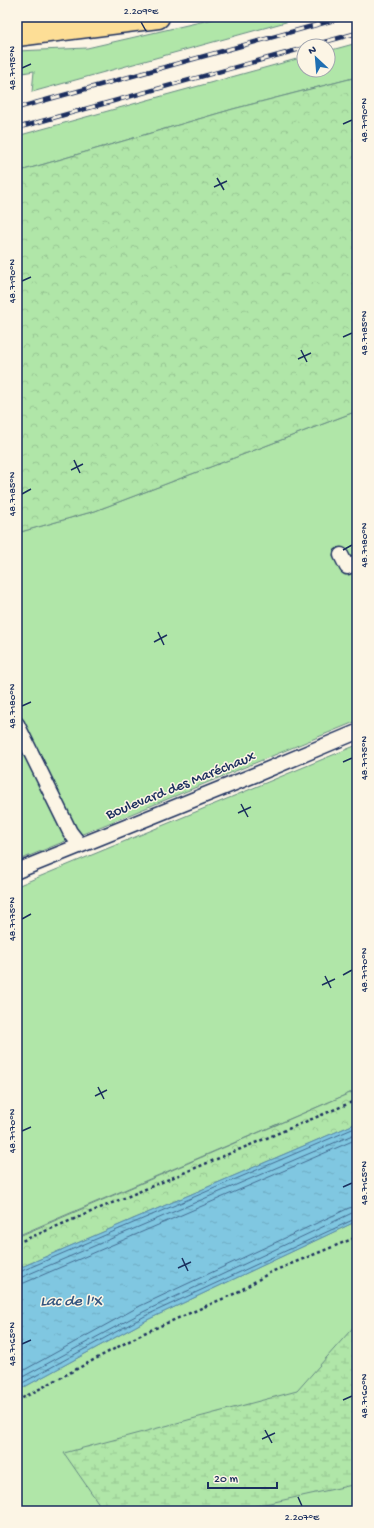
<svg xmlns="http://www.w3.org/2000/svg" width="374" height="1528" font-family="'Gochi Hand',sans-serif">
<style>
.green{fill:#b0e6a8;stroke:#668a83}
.forest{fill:url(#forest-crowns);stroke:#668a83}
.wetland{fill:url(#wetland-marsh);stroke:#668a83}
.water{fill:url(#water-ripples);stroke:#588aad}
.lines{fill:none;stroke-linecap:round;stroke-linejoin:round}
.shore{stroke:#436c92;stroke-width:1}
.lane-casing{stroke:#1b2f5e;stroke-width:17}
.primary-casing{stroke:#1b2f5e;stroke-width:25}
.path{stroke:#1b2f5e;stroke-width:2.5;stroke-dasharray:3 3;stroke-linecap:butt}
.lane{stroke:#fcf5e5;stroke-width:14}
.primary{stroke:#fdde96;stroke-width:22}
.rail-casing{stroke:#1b2f5e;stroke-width:4.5}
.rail{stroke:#fcf5e5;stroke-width:3;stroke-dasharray:9;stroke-linecap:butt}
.ticks{fill:none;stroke:#1b2f5e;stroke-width:1.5}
.labels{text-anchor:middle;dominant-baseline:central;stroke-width:3;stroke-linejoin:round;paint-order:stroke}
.street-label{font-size:15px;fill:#1b2f5e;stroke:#fcf5e5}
.water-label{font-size:16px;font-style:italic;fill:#34557f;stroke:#fcf5e5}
.neatline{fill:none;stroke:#1b2f5e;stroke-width:1.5}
.ticks-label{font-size:10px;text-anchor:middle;fill:#1b2f5e}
</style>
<defs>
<pattern id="forest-crowns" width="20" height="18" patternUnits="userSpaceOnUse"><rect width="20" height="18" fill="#b0e6a8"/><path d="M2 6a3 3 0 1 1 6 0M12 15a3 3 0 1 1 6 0" fill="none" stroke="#97c693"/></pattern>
<pattern id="wetland-marsh" width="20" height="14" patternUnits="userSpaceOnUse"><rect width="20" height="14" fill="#b0e6a8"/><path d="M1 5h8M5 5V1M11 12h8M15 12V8" fill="none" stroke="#97c693"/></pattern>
<pattern id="water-ripples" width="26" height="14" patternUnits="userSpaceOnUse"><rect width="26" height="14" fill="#80c7e1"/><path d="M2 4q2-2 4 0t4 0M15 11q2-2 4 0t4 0" fill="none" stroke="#6eabc3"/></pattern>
</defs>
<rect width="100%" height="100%" fill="#fcf5e5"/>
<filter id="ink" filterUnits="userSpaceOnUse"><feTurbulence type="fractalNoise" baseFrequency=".025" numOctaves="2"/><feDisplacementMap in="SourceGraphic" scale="8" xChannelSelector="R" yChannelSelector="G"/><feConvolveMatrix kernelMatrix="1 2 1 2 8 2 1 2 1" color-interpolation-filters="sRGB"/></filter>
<g filter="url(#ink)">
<path class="green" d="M222 17H304L32 92 34 71 17 74V51L87 48Z
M357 43V77L233 109 17 172V136L304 57V70H328V51Z
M357 411V721L17 861V533L95 511Z
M357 745V1090L17 1236V886Z
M357 1221V1511H17V1391L147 1320Z"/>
<path class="forest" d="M357 77V411L95 511 17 533V172L233 109Z
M357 1090V1123L17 1269V1237Z"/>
<path class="wetland" d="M357 1323V1484L233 1511H104L64 1453 297 1391Z"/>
<path class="water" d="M357 1123V1221L147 1320 17 1391V1269Z"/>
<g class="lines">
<path class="shore" d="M17 1273 357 1127
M17 1278 22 1277 357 1133
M17 1284 24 1283 357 1139
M17 1374 140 1306 349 1208 357 1206
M17 1380 143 1312 352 1213 357 1212
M17 1386 145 1316 357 1218"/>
<defs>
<path id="lane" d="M341 555 347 567 357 563
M17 724 70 832 80 845
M17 871 257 774 357 732"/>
<path id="primary" d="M17 18H57
M17 35 158 17"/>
</defs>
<use href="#lane" class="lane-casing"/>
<use href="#primary" class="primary-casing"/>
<path class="path" d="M17 1243 357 1100
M17 1401 144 1333 236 1293 271 1272 357 1237"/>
<use href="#lane" class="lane"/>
<use href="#primary" class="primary"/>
<defs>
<path id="rail" d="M310 46 357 33
M17 108 345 17
M17 128 304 48"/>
</defs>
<use href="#rail" class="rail-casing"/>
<use href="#rail" class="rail"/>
</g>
</g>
<path class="ticks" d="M141 22 146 31M22 68 31 64M343 124 352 120M217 178 224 190M214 187 227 181M22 281 31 277M343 337 352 333M301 350 307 362M298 359 311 353M74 460 80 473M71 470 83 464M22 494 31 489M343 550 352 545M158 632 164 645M154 642 167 635M22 706 31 702M343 762 352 758M241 804 248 817M238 813 251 807M22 919 31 914M343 975 352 970M325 976 331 988M322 985 335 979M98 1087 104 1099M95 1096 107 1090M22 1131 31 1127M343 1187 352 1183M182 1258 188 1271M178 1268 191 1262M22 1344 31 1340M343 1400 352 1396M265 1430 272 1443M262 1439 275 1433M298 1497 302 1506"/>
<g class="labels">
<g class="street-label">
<text transform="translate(181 786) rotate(-22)">Boulevard des Maréchaux</text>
</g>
<g class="water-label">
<text x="71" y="1302">Lac de l'X</text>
</g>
</g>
<rect width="374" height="1528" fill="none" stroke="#fcf5e5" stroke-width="44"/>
<g transform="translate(316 58) rotate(334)"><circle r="19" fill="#fcf5e5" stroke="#a2a6af"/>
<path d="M0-3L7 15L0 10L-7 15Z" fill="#1f6fb2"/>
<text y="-6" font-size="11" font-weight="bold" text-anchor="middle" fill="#1b2f5e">N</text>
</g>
<path d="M208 1482v6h69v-6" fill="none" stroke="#1b2f5e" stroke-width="2"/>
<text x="214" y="1482" font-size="12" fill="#1b2f5e" stroke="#fcf5e5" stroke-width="3" paint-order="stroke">20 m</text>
<rect x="22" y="22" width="330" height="1484" class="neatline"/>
<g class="ticks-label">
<text x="141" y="14">2.209°E</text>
<text transform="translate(11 68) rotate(-90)" y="4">48.7195°N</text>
<text transform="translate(363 120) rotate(-90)" y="4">48.7190°N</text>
<text transform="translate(11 281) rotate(-90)" y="4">48.7190°N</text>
<text transform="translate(363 333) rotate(-90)" y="4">48.7185°N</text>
<text transform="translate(11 494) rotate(-90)" y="4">48.7185°N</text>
<text transform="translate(363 545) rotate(-90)" y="4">48.7180°N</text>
<text transform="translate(11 706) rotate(-90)" y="4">48.7180°N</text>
<text transform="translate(363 758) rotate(-90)" y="4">48.7175°N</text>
<text transform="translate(11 919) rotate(-90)" y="4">48.7175°N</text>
<text transform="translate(363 970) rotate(-90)" y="4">48.7170°N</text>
<text transform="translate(11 1131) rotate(-90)" y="4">48.7170°N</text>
<text transform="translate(363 1183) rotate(-90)" y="4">48.7165°N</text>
<text transform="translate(11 1344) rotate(-90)" y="4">48.7165°N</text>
<text transform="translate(363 1396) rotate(-90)" y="4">48.7160°N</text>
<text x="302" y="1520">2.207°E</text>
</g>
</svg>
